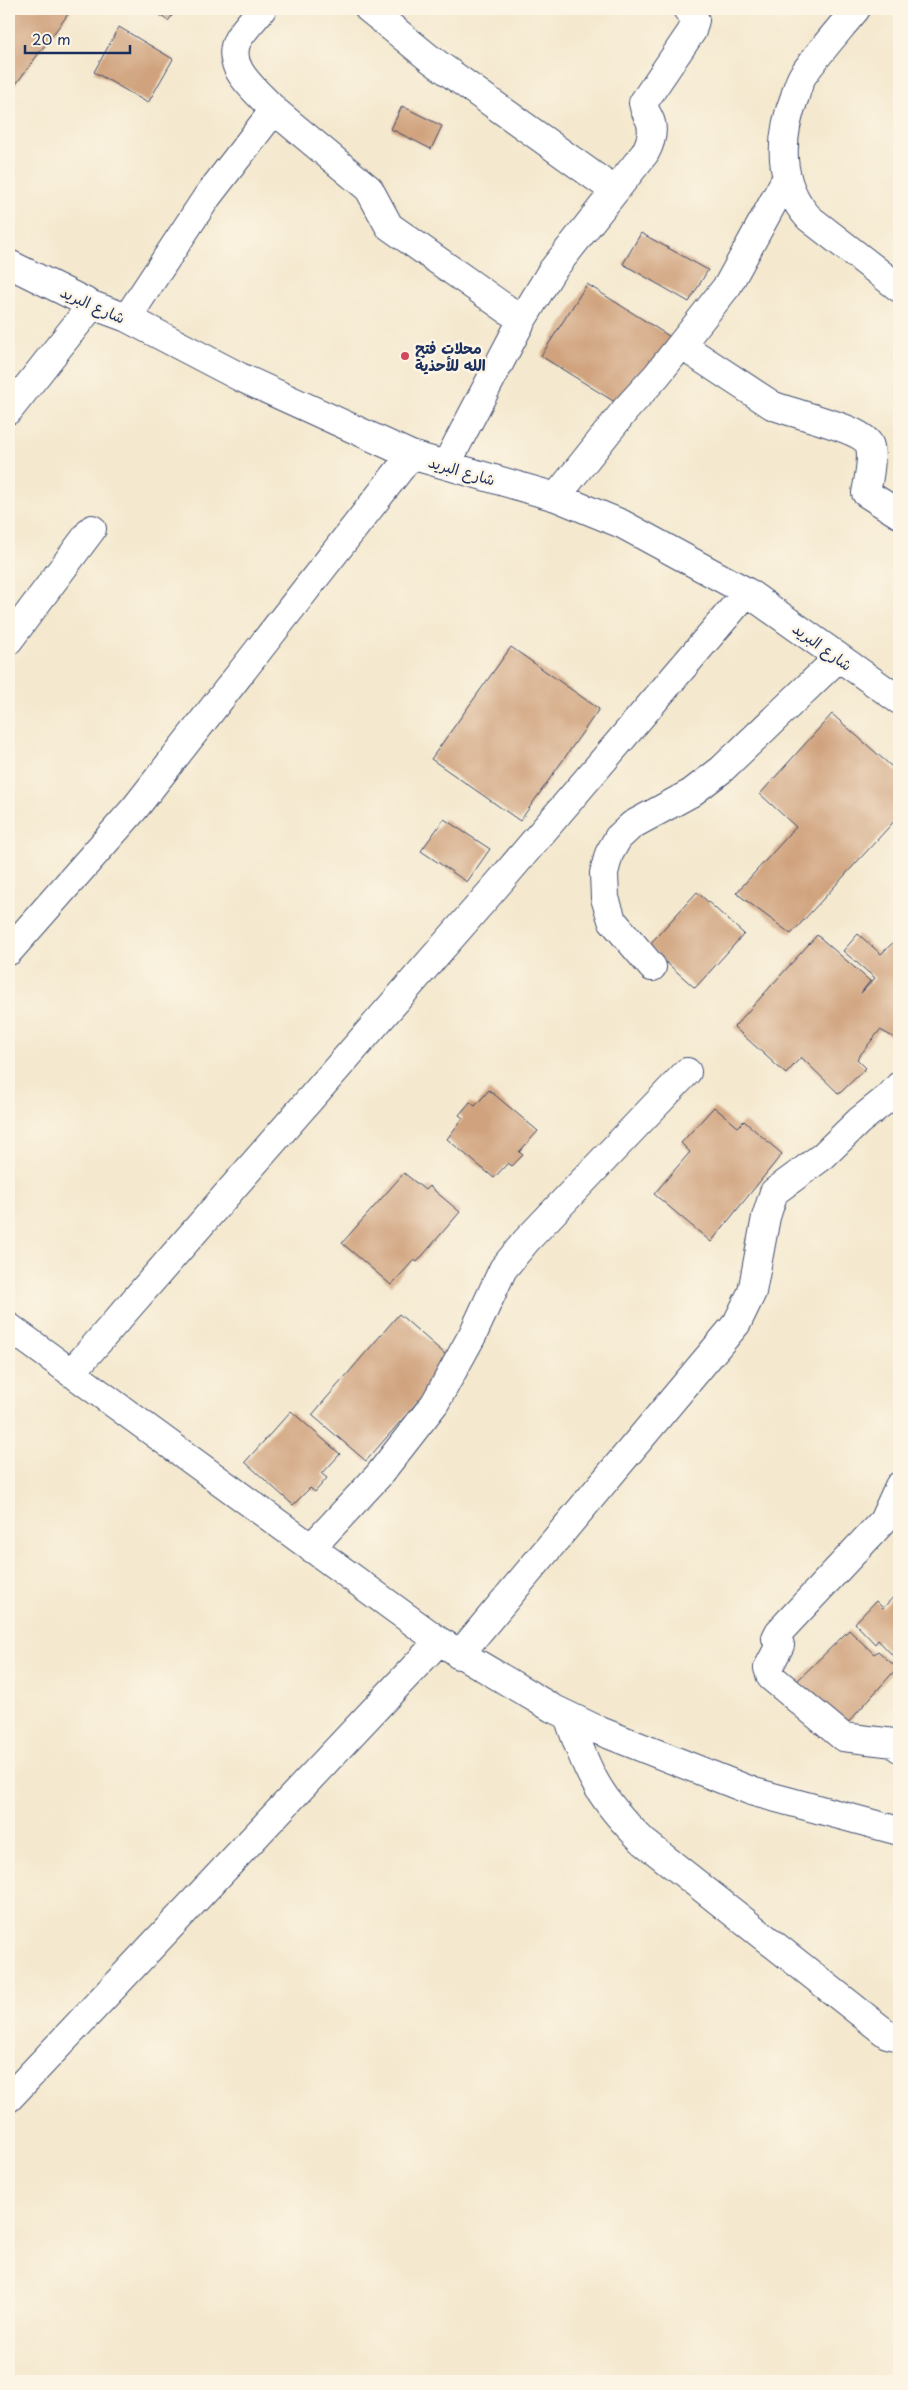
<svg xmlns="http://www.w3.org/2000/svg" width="908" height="2390" font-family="'Playpen Sans','Playpen Sans Arabic',sans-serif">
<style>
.building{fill:#d0a37e}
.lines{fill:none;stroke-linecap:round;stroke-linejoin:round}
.minor-casing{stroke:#3c4b6f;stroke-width:30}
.minor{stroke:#fff;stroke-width:28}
.poi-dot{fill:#d1495b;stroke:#fcf5e5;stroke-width:2}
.labels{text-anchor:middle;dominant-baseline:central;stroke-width:5;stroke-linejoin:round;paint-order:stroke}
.street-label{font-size:15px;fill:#1b2f5e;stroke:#fcf5e5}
.poi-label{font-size:15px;font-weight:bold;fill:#1b2f5e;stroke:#fcf5e5;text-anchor:start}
</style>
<rect width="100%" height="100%" fill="#fcf5e5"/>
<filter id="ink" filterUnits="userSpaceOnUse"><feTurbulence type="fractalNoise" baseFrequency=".02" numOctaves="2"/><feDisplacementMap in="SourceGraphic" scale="10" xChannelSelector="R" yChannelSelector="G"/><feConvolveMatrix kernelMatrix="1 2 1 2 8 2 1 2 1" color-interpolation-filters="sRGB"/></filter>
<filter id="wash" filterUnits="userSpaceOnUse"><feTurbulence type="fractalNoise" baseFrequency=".0096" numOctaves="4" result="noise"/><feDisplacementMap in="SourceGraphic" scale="20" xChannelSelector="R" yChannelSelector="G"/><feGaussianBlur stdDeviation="1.12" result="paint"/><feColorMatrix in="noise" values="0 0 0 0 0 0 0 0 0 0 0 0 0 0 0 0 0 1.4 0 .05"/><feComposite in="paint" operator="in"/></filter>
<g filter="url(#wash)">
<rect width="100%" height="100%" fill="#f4e8ce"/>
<g id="blocks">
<path class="building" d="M9 9H72L13 88 9 85Z
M152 9H177L168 21Z
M119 27 173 59 148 103 94 72Z
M402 106 442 126 431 149 391 129Z
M641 233 708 270 689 302 623 264Z
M587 284 672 338 626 409 541 356Z
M511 647 599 709 520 821 431 759Z
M832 714 899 773V816L791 934 736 893 796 827 760 794Z
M444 819 490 849 467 882 421 851Z
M697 892 744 934 695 988 648 946Z
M858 934 881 954 899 937V1040L880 1030 857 1059 866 1068 839 1094 801 1057 786 1074 734 1027 817 935 870 981 861 993 875 978 843 951Z
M489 1090 538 1131 519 1152 523 1155 512 1166 508 1163 494 1178 447 1139 463 1118 459 1115 470 1102 475 1106Z
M714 1107 738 1127 744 1121 782 1154 711 1242 654 1194 690 1152 681 1143Z
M404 1173 425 1190 429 1186 460 1212 417 1262 414 1260 391 1285 342 1243Z
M399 1314 453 1361 366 1461 312 1415Z
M291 1411 340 1454 322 1474 327 1478 315 1492 310 1488 293 1505 245 1462Z
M899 1591V1662L878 1640 875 1644 855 1623 876 1601 883 1608Z
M849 1630 874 1654 878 1651 897 1668 847 1724 797 1681Z"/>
</g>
</g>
<g filter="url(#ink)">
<use href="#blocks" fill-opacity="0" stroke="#3c4b6f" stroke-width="1"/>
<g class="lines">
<defs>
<path id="minor" d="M369 9 429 58 615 191
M856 9C838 31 819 52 803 75 799 81 797 89 795 96 779 137 777 183 809 218L899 288
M274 110 369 189 389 226 522 320
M9 264 92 305 127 318 240 377 411 455 556 497 622 524 747 592 899 700
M127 318 207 197 274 110C257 91 223 67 238 39 244 29 255 18 262 9
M681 345 772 405C792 414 859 427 869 444 874 453 868 483 866 493L899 514
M9 410 92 305
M446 465 522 320 551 272 645 153C651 142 655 130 649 118 646 112 644 110 643 103L692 31 695 20 687 9
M556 497 626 409 657 375 728 285 787 177
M9 640 92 529
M9 951 135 808 411 455
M652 967 612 920 605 898 604 873 609 854 618 838 632 825 691 793 721 770 838 658
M9 1327 439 1641 552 1708 600 1731 754 1792 899 1831
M71 1373 497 885 747 592
M899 1486 883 1521 779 1632 776 1638 780 1645 768 1668 771 1677 843 1737 894 1743 899 1748
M311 1548 378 1476 435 1403 473 1334 503 1269 526 1241 687 1072
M459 1655 737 1323 752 1292 766 1217 774 1192 823 1156 859 1121 889 1097 899 1086
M568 1716C587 1773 600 1800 644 1842L887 2034 899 2037
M9 2098 439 1641"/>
</defs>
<use href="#minor" class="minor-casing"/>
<use href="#minor" class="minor"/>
</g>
</g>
<circle class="poi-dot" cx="405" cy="356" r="5"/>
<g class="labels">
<g class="street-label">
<text transform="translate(93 304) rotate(24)">شارع البريد</text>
<text transform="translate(462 470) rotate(16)">شارع البريد</text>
<text transform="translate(823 646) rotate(36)">شارع البريد</text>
</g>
<g class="poi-label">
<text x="415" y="347">محلات فتح<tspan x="415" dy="17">الله للأحذية</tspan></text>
</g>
</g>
<rect width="908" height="2390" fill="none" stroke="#fcf5e5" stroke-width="30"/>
<path d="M25 45v8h105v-8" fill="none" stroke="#1b2f5e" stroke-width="2.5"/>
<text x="32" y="45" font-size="15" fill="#1b2f5e" stroke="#fcf5e5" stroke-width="4" paint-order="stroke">20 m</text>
</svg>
